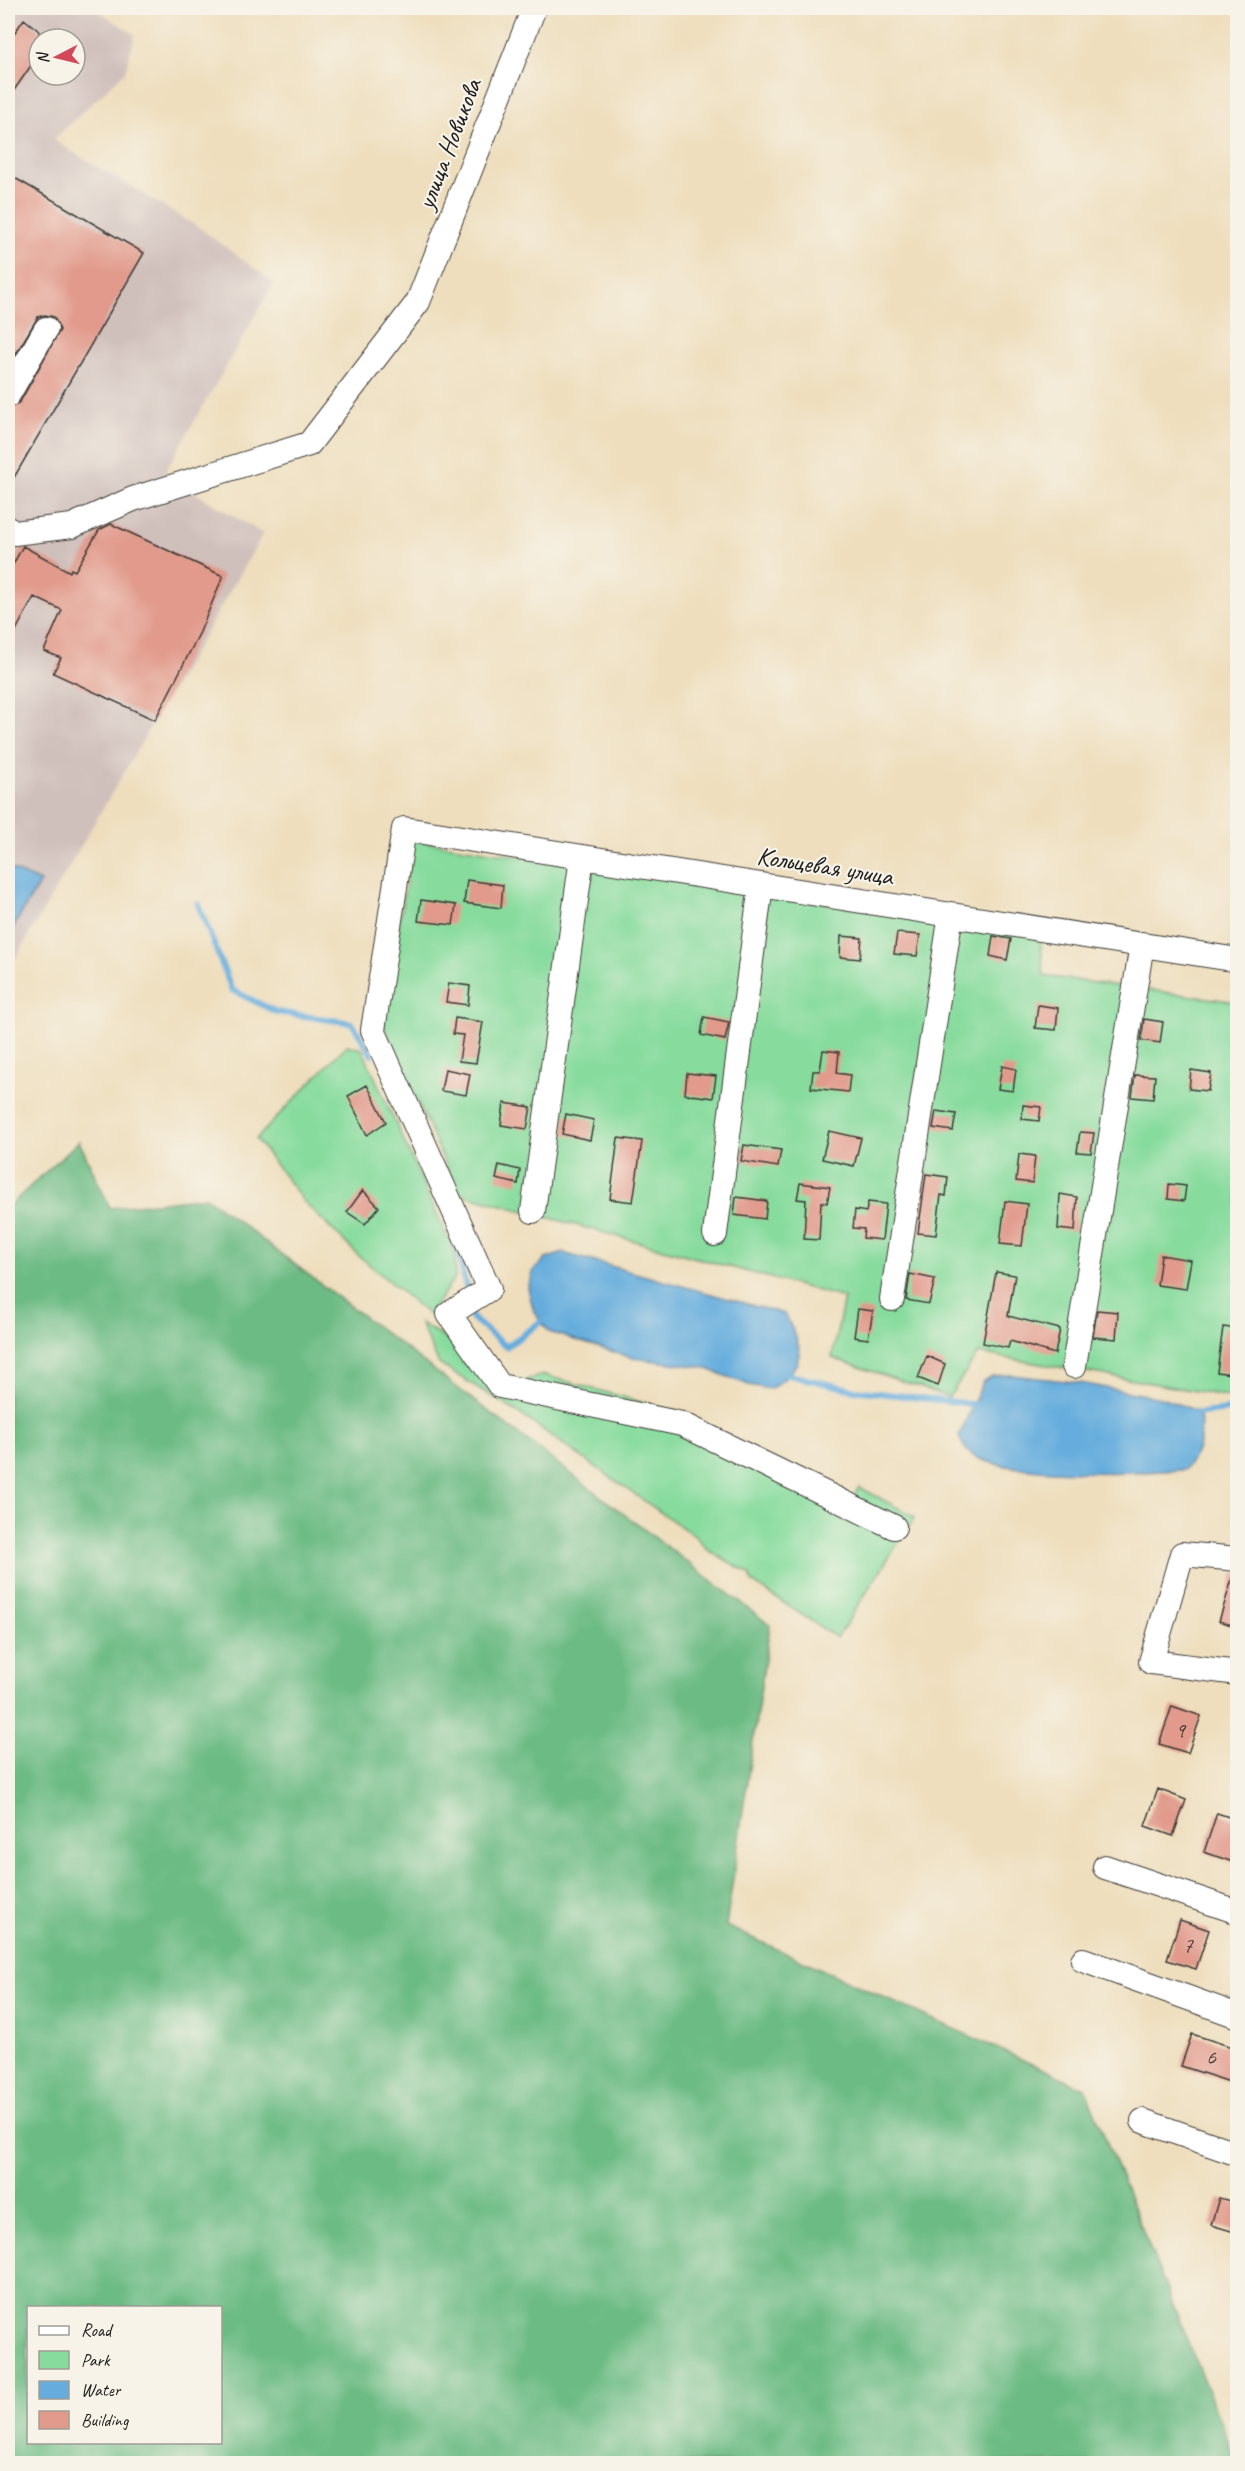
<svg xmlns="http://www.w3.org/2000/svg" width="1245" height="2471" font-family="Caveat,sans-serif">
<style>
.industrial{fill:#d0c0bc;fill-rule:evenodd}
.green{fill:#86db9d;stroke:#517c5c;stroke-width:1.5}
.forest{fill:#6cbb84;stroke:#446c50;stroke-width:1.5;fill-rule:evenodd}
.water{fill:#66addd;stroke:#41647c;stroke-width:1.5}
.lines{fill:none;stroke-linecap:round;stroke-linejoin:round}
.stream{stroke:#66addd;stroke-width:6}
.building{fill:#e19a8b}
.minor-casing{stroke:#3c3934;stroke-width:26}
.minor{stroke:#fff;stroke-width:24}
.labels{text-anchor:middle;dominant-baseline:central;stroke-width:4.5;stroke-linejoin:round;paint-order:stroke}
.number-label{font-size:22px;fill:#4d3c38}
.street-label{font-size:26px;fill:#1c1c1c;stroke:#f7f3e8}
</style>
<rect width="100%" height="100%" fill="#f7f3e8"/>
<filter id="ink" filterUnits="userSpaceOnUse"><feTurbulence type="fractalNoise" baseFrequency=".0167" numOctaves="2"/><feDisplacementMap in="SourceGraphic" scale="12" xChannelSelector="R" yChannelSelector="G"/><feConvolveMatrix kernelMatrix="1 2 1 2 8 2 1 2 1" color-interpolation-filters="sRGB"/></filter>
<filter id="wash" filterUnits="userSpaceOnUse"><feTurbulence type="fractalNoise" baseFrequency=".008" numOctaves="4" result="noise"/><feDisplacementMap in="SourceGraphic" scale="24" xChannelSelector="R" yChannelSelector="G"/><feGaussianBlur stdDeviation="1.35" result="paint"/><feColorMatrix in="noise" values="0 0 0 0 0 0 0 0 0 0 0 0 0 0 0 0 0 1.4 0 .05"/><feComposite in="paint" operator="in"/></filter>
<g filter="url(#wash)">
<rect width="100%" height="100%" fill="#eedebd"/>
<path class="industrial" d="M8 8H94L135 35 125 72 53 140 201 229 274 283 164 474 263 534 8 971ZM39 39H75V75H39Z"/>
<path class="green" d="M413 840 1040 936 1044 976 1237 1002V1398L978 1353 949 1397 832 1358 844 1298 458 1193 383 1023Z
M347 1045 362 1049 455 1254V1277L429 1315 359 1256 305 1203 256 1139Z
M420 1323 523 1386 526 1380 544 1375 684 1414 847 1507 859 1487 915 1517 837 1638 752 1582 750 1574 708 1550 696 1537 514 1410 439 1364Z"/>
<path class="forest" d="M79 1141 110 1208 206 1197 770 1625 726 1926 1085 2088 1237 2463H8V1207ZM28 2308H220V2442H28Z"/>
<path class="water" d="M8 868 40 882 8 936Z
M563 1253 784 1314C805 1349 807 1366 770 1389L749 1385 702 1367 633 1358 549 1332 534 1312 528 1288 534 1270 546 1259Z
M1011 1375 1075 1382 1161 1398 1200 1412C1202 1436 1201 1452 1184 1470 1139 1473 1008 1477 972 1455 965 1450 962 1444 959 1436L983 1382 992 1376Z"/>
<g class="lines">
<path class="stream" d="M198 904 232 990 276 1012 352 1023 372 1055
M457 1245 468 1296
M469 1306 472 1318 506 1347 546 1318
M785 1374 854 1390 979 1405
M1193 1414 1238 1409"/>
</g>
<g id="blocks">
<path class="building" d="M24 19 39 31V54L8 99V42Z
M8 174 144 253 8 488V409L20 402 60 330 54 317 45 315 38 317 8 367Z
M111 524 223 576 200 632 155 720 53 673 61 658 44 651 62 610 34 597 8 645V574L23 546 70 572 71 569 75 571 99 530Z
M467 880 503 885 501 908 464 903Z
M421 900 456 905 453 925 418 921Z
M897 933 920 935 917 956 894 954Z
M841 936 862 938 860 959 840 957Z
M993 936 1011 939 1007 960 990 956Z
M449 983 470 986 468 1005 446 1002Z
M1038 1005 1058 1008 1056 1030 1035 1028Z
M704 1017 729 1022 725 1040 701 1035Z
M455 1018 483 1022 476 1063 459 1061 463 1035 453 1034Z
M1144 1019 1163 1022 1160 1043 1141 1040Z
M823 1050 839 1052 837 1073 850 1075 848 1092 811 1088 813 1071H820Z
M1002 1066 1016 1069 1013 1091 998 1089Z
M445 1069 470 1074 466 1095 441 1091Z
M1191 1070 1211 1073 1208 1091 1189 1089Z
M687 1073 716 1076 713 1098 685 1094Z
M1135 1075 1155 1076 1153 1099 1132 1097Z
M367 1085 386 1122 367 1135 348 1096Z
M504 1103 531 1107 527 1129 501 1125Z
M1023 1105 1041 1107 1039 1121 1022 1119Z
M936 1111 956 1114 953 1131 933 1128Z
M566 1114 594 1120 590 1140 562 1134Z
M829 1131 861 1138 854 1166 822 1159Z
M1080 1132 1094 1133 1091 1153 1077 1152Z
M618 1138 642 1141 633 1202 610 1199Z
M744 1145 781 1150 778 1167 741 1161Z
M1019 1154 1035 1156 1032 1183 1016 1181Z
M499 1165 520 1170 518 1184 496 1179Z
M926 1174 948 1177 946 1196 941 1195 936 1235 918 1233Z
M800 1183 830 1187 827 1203 821 1202 819 1240 804 1239 806 1200 797 1199Z
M1169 1184 1186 1186 1184 1201 1168 1199Z
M363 1190 379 1207 365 1224 347 1212Z
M1060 1194 1077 1197 1075 1231 1058 1229Z
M736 1197 767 1201 765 1219 734 1215Z
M1005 1201 1027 1204 1022 1246 1000 1244Z
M868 1202 886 1204 882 1240 863 1238 864 1229 853 1228 855 1210 866 1212Z
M1161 1255 1191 1260 1186 1289 1157 1285Z
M996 1272 1015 1275 1008 1316 1060 1329 1055 1354 1010 1341 1008 1348 983 1343Z
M910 1274 935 1279 929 1304 906 1300Z
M858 1309 873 1311 868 1339 854 1337Z
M1097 1310 1118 1312 1116 1339 1093 1337Z
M1223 1327 1238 1329V1375L1217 1372Z
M927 1356 945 1364 938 1386 918 1378Z
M1234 1573 1238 1574V1627L1219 1621Z
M1172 1706 1201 1716 1188 1753 1159 1744Z
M1158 1789 1186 1800 1173 1836 1145 1826Z
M1217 1813 1238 1820V1849L1233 1862 1204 1852Z
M1180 1920 1209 1930 1196 1969 1167 1960Z
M1192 2034 1238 2049V2070L1233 2083 1181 2066Z
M1219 2198 1238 2203V2233L1211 2225Z"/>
</g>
</g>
<g filter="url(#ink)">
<use href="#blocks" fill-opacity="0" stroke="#3c3934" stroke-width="1.5"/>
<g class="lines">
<defs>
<path id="minor" d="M8 395 46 329
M8 529 14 533 72 526 133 499 309 444 418 302 534 8
M533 1211 582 857
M715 1234 761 885
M892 1299 951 914
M1074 1366 1142 944
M894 1527 682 1424 500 1386 449 1314 489 1289 373 1030 404 829 1238 960
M1238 1559 1182 1554 1151 1662 1238 1673
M1105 1867 1238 1912
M1083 1960 1238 2016
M1143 2121 1238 2154"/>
</defs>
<use href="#minor" class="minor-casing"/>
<use href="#minor" class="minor"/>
</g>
</g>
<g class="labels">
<g class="number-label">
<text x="1180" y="1730">9</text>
<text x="1188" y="1945">7</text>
<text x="1211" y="2057">6</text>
</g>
<g class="street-label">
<text transform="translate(449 144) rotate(-69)">улица Новикова</text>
<text transform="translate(825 866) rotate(9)">Кольцевая улица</text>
</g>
</g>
<rect width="1245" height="2471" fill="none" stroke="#f7f3e8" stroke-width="30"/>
<rect x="27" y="2306" width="195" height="138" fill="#f7f3e8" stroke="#9f9d96" stroke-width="1.5"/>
<rect x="39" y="2326" width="30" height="9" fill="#ffffff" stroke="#9f9d96" stroke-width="1.5"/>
<text x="81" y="2336" font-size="18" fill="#1c1c1c">Road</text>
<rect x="39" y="2351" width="30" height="18" fill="#86db9d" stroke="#9f9d96" stroke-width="1.5"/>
<text x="81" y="2366" font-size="18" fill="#1c1c1c">Park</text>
<rect x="39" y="2381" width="30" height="18" fill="#66addd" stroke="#9f9d96" stroke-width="1.5"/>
<text x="81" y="2396" font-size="18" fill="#1c1c1c">Water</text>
<rect x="39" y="2411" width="30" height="18" fill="#e19a8b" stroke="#9f9d96" stroke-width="1.5"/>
<text x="81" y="2426" font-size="18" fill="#1c1c1c">Building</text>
<g transform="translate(57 57) rotate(263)"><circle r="28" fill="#f7f3e8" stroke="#9f9d96" stroke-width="1.5"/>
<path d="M0-4.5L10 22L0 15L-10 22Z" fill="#d1495b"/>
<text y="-9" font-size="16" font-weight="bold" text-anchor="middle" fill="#1c1c1c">N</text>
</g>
</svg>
